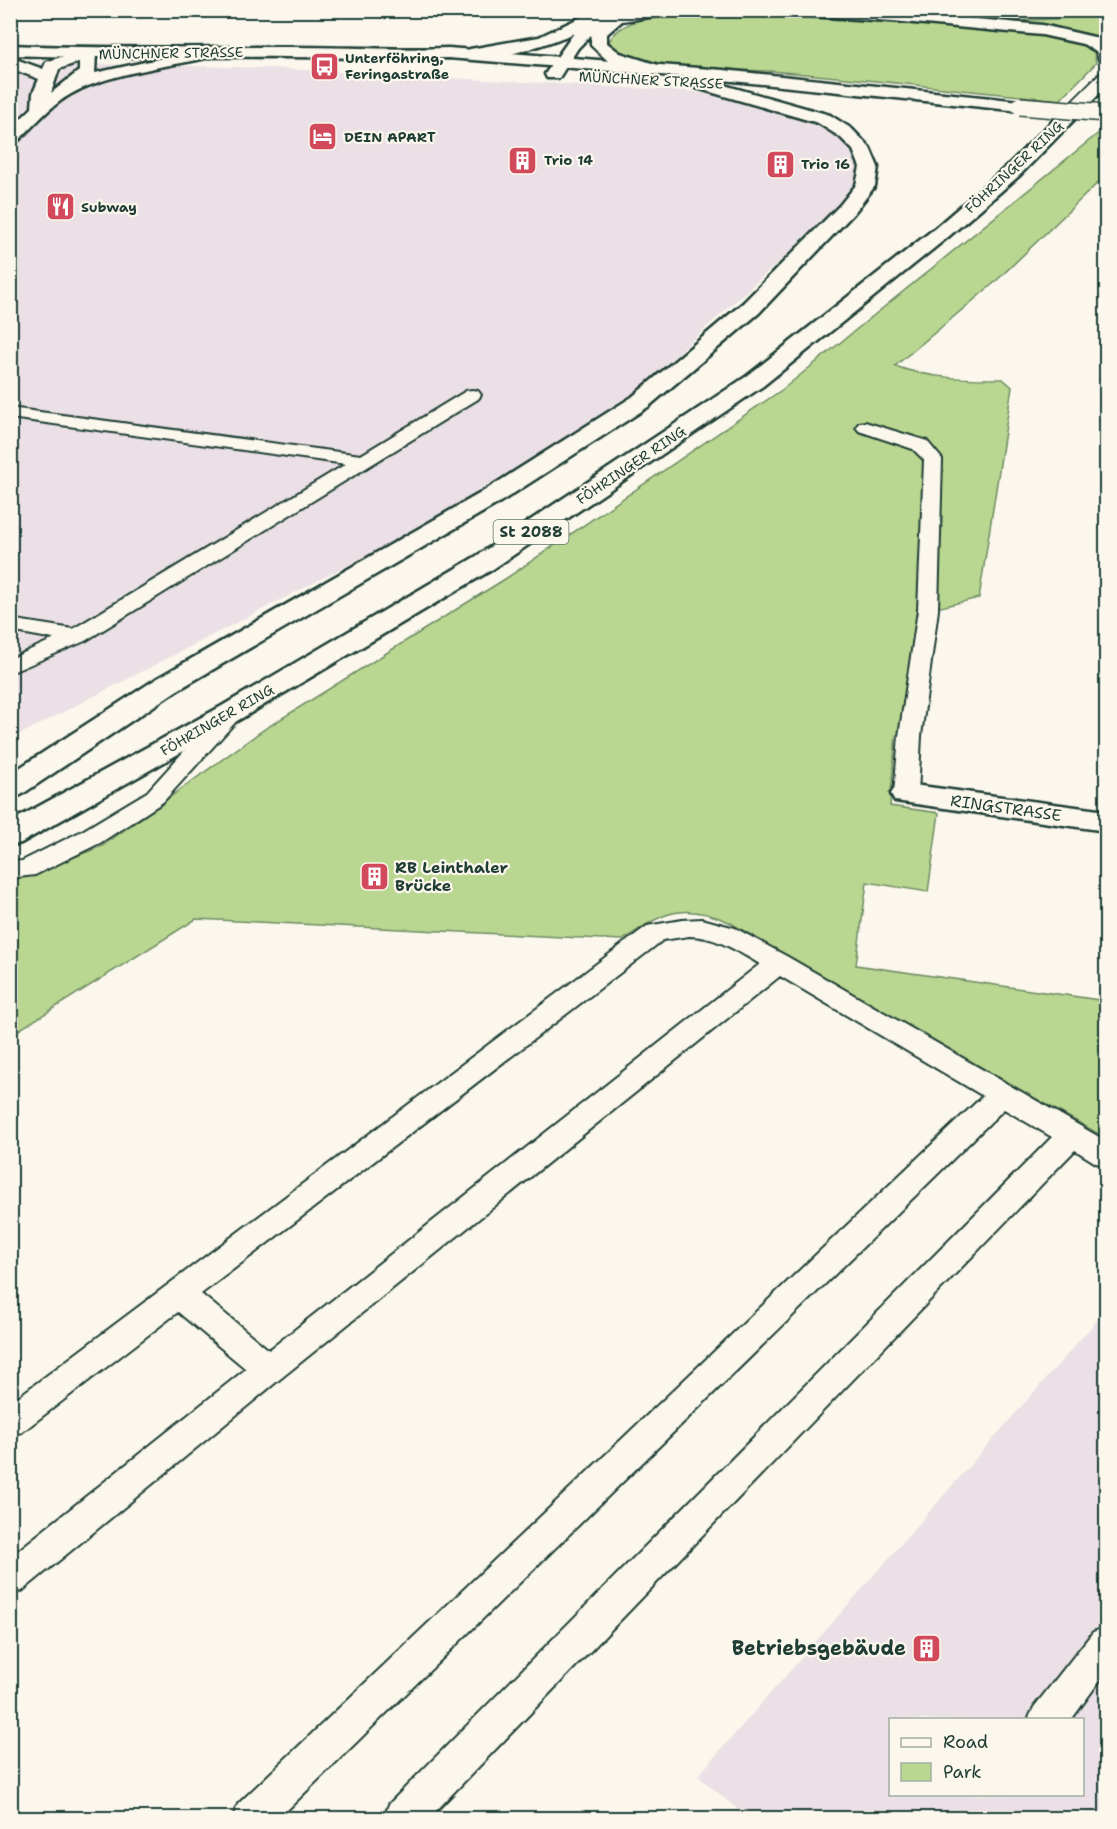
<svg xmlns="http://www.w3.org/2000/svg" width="1117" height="1829" font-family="'Shantell Sans',sans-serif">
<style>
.built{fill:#eae0e5;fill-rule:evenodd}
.green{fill:#b9d790;stroke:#6c8a62;stroke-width:1.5}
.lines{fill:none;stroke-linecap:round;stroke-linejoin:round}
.service-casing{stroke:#1f3d34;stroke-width:4}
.minor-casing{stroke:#1f3d34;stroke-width:5}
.secondary-casing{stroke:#1f3d34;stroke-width:5}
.trunk-casing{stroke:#1f3d34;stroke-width:5}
.service{fill:#fbf7ec;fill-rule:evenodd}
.minor{fill:#fbf7ec;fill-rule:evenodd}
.secondary{fill:#fbf7ec;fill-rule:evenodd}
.trunk{fill:#fbf7ec;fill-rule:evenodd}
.secondary-bridge-casing{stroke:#1f3d34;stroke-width:20;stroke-linecap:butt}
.secondary-bridge{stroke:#fbf7ec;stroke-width:17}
.labels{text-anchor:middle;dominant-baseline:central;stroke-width:4.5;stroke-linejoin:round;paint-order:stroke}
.far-street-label{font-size:14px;fill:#1f3d34;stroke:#fbf7ec}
.far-poi-label{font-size:14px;font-weight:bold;fill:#1f3d34;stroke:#fbf7ec;text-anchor:start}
.shield{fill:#fbf7ec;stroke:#61756b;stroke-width:1.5}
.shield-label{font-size:15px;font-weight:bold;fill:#1f3d34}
.street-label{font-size:16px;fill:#1f3d34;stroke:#fbf7ec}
.poi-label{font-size:16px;font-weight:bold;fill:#1f3d34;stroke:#fbf7ec;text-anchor:start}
.near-poi-label{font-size:20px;font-weight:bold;fill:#1f3d34;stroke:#fbf7ec;text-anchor:end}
</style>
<rect width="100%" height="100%" fill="#fbf7ec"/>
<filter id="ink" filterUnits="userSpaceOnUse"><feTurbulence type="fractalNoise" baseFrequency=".0167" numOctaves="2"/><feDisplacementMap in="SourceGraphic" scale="12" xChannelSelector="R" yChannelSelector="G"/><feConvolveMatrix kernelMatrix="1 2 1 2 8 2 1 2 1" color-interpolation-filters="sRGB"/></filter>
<g filter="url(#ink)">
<path class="built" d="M11 62 269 68 687 91 747 99 814 121 839 133 857 155V174L855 186 844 202 629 398 472 501 11 739Z
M1106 1310V1818H748L698 1776ZM890 1720H1082V1794H890Z"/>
<path class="green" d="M1106 12V43L1069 31 1006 21 1054 19Z
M732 13 1032 32 1085 44 1094 52 1096 63 1060 100C967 91 875 80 782 72 732 68 649 73 608 44 622 8 699 14 732 13Z
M1106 127V175L994 283 895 366C930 379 967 379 1003 379L1012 387 979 598 928 610 910 736 896 735 890 806 939 813 928 892 867 882 856 965 1106 1001V1138L867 1004 729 922C682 901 662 913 623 940L196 919 11 1035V878L29 875 102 846 263 730 505 579 783 389Z"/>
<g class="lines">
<defs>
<path id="service" d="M472 390 478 391 481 395 478 399 85 641 10 673V659L54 639 10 631V619L73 629 346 464 10 418V408L361 455 466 391Z
M865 422 927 441 942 459 938 610 921 736 918 794 914 799 906 801 898 799 894 794 899 736 918 610 924 460 913 449 859 431 856 427 859 423Z
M232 705 240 707 243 712 240 717 163 802 100 843 35 875 10 878V862L22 861 82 831 147 792 224 707Z
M702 919 735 928 788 957 1106 1141V1166L1096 1163 1075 1150 429 1818H384L389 1804 1052 1137 1004 1109 279 1818H233L238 1804 983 1096 780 976 280 1379 22 1591 10 1595V1557L246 1369 178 1312 22 1432 10 1436V1403L647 926 682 920ZM689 936C716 936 737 951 760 964L269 1350 201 1294 663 940Z
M1106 1627V1672L1071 1720H1028L1034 1707 1093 1632Z"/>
<path id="minor" d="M213 47 221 52 219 55C175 66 110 72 71 94 51 105 33 126 16 143L10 144V129L32 108 33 93 39 79 10 68V57L43 69 46 62 88 48 96 53 95 73ZM79 62V71L51 93 59 69Z
M906 784 1106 811V831L895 801 891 794 895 787Z"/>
<path id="secondary" d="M10 45C103 49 196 47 289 47 342 47 395 50 448 48L723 70 1020 101 1026 102 1029 106 1026 110 1020 111 723 80 448 58C395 60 342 57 289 57 196 56 103 59 10 55Z"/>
<path id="trunk" d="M596 10H671L664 15 622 21 607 34V43L620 53 658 65 660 69 658 73 652 74 608 61 591 45V35L578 48 559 78H547L545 74 574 33C557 41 474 70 462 54L470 49 539 37Z
M789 10H881L1042 25 1094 37 1106 44V62L1100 61 1096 51 1083 44 1042 35 893 21 796 15Z
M1106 73V87L1020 175 948 237 763 386 493 569 242 718 21 843 10 846V822L222 706 475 557 747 376 934 229 1006 167 1100 74Z
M699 78 830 115 852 129 870 148 878 167 875 186 854 213 759 313 648 407 497 504 176 691 21 795 10 797V774L156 679 479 494 632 397 743 303 840 205 856 185 860 167 853 150 840 137 818 123 693 87 690 83 693 79Z"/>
</defs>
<use href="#service" class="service-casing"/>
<use href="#minor" class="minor-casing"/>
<use href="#secondary" class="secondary-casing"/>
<use href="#trunk" class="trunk-casing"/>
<use href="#service" class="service"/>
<use href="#minor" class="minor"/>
<use href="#secondary" class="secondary"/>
<use href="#trunk" class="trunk"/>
<defs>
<path id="secondary-bridge" d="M1020 106 1106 113"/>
</defs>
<use href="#secondary-bridge" class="secondary-bridge-casing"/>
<use href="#secondary-bridge" class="secondary-bridge"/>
</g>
</g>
<defs>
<symbol id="bus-square" viewBox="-11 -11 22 22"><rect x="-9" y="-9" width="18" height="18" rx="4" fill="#d1495b" stroke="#fbf7ec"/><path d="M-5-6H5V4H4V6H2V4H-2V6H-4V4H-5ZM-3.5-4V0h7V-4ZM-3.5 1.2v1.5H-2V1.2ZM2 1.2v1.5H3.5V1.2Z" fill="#fff"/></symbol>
<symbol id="hotel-square" viewBox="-11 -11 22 22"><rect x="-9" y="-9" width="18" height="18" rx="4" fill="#d1495b" stroke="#fbf7ec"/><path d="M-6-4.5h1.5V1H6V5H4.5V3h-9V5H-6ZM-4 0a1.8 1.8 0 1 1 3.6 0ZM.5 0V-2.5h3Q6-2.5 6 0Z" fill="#fff"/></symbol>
<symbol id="building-square" viewBox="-11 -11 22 22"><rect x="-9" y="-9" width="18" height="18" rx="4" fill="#d1495b" stroke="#fbf7ec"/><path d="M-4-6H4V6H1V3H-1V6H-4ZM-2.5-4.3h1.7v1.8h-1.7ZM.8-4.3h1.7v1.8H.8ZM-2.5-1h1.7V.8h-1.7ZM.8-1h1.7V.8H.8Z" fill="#fff"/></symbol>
<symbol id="restaurant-square" viewBox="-11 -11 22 22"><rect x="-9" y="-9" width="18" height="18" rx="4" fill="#d1495b" stroke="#fbf7ec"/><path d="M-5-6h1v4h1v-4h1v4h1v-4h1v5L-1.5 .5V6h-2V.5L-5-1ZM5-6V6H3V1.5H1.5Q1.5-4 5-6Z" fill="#fff"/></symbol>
</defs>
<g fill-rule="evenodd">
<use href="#bus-square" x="308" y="50" width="33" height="33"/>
<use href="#hotel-square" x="306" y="120" width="33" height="33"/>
<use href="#building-square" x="506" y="144" width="33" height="33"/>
<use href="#building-square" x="764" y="148" width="33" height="33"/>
<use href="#restaurant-square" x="44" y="190" width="33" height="33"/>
<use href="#building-square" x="358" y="860" width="33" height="33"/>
<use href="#building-square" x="910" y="1632" width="33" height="33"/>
</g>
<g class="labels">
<g class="far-street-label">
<text transform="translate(171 53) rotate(-1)">MÜNCHNER STRASSE</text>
<text transform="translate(651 80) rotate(3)">MÜNCHNER STRASSE</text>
<text transform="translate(1014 167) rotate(-43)">FÖHRINGER RING</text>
<text transform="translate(631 465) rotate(-34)">FÖHRINGER RING</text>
<text transform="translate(217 720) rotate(-30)">FÖHRINGER RING</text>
</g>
<g class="far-poi-label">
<text x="345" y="58">Unterföhring,<tspan x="345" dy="16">Feringastraße</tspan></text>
<text x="344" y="137">DEIN APART</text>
<text x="544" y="160">Trio 14</text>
<text x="801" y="164">Trio 16</text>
<text x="81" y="207">Subway</text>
</g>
<rect class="shield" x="493.5" y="520" width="75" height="24" rx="4.5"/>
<g class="shield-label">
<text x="531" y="532">St 2088</text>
</g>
<g class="street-label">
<text transform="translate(1006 808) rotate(8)">RINGSTRASSE</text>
</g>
<g class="poi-label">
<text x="395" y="867">RB Leinthaler<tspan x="395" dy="18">Brücke</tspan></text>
</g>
<g class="near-poi-label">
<text x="906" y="1648">Betriebsgebäude</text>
</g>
</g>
<rect width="1117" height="1829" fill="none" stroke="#fbf7ec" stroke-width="36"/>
<rect x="18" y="18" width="1081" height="1793" fill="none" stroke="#1f3d34" stroke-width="2" filter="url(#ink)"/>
<rect x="889" y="1718" width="195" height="78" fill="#fbf7ec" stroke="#a3ada2" stroke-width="1.5"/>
<rect x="901" y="1738" width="30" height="9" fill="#fbf7ec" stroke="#a3ada2" stroke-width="1.5"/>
<text x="943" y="1748" font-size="18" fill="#1f3d34">Road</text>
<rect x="901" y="1763" width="30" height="18" fill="#b9d790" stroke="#a3ada2" stroke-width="1.5"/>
<text x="943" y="1778" font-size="18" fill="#1f3d34">Park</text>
</svg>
